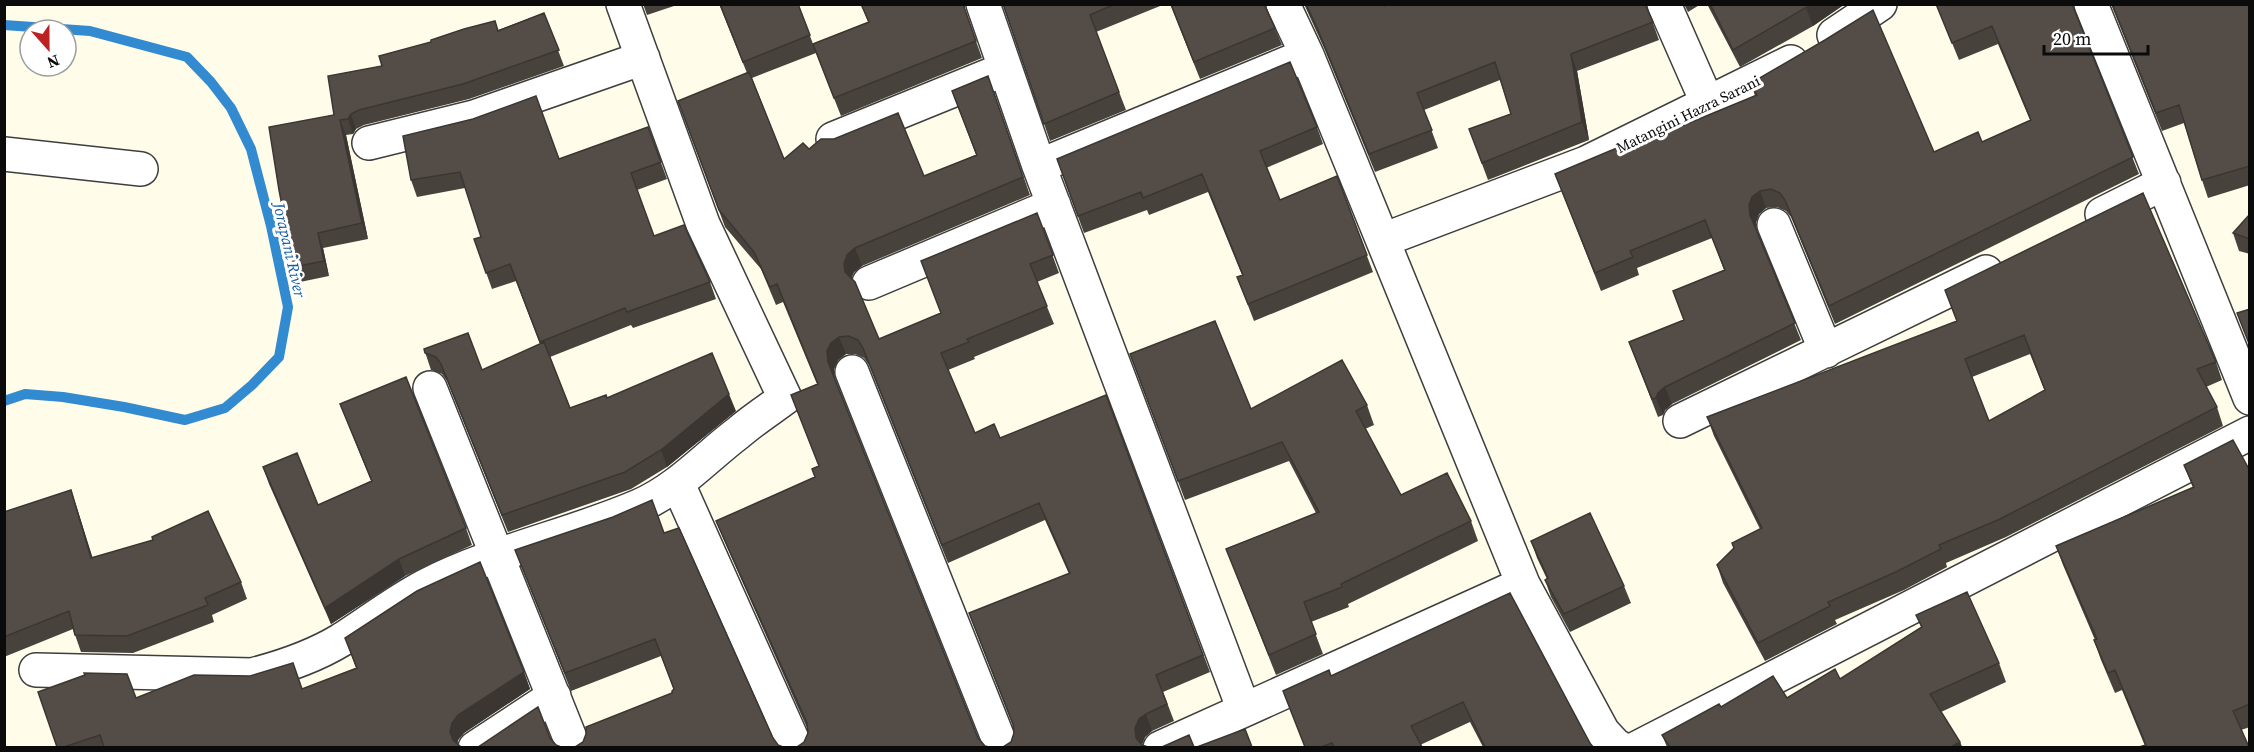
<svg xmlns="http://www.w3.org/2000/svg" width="2254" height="752" font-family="'Source Serif 4',serif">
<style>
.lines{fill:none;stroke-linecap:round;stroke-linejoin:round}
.stream{stroke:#328ad0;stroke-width:10}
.street-casing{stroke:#3e3e3e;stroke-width:36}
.street{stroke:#fff;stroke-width:33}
.wall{fill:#48423d;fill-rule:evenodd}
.shaded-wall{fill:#3b3632}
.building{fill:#544d47;stroke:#3b3632;stroke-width:1.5;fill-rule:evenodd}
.labels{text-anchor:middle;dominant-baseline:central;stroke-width:6;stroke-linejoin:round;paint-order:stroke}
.street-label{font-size:15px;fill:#0b0b0b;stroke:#fff}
.water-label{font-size:16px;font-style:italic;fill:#125b9f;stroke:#fff}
</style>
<rect width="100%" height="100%" fill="#fffce9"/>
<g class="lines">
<path class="stream" d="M4 25 90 31 187 57 211 82 231 108 251 149 271 226 288 307 279 357 252 385 225 408 185 420 124 407 63 397 25 394 4 401"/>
<defs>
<path id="street" d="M983 4 1039 166 1244 710
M1283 4 1307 55 1523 584 1603 732 1615 745 1620 748
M1664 4 1708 104
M2091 4 2250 398
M1834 35 1880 4
M833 139 1005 69
M369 143 474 117 643 58
M4 154 141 169
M1039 166 1307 55
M2102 214 2164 183
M1774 225 1826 351
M1383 240 1586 163 1791 62
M869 283 1054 205
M852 372 1002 748
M430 388 574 748
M1680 421 1986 272
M678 484 796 748
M36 670 252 675C283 667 313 657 341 640 369 622 395 602 425 586 493 551 569 536 639 506 678 489 705 458 738 433 753 420 770 409 785 398L703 224 623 4
M475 748 554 696
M1160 748 1523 584
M1637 748 2250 433"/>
</defs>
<use href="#street" class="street-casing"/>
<use href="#street" class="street"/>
</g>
<path class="wall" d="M643 4H680L647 15Z
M719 4H798L813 44 868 22 861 4H965V10L982 58 841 116 816 53 752 78 784 159 809 149 924 176 976 155 952 91 988 76 1030 195 862 266 854 272 851 279 879 339 941 314 1037 213 1059 273 1037 282 1054 324 974 357 975 359 948 370 975 433 1000 438 1106 395 1210 672 1163 692 1174 721 1152 731 1145 737 1142 745 1011 742 1014 733 1013 726 969 613 1069 574 1045 520 948 563 869 365 864 358 855 354H846L838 360 834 369V377L978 738 804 742 808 733 807 728 723 538 716 521 815 477 819 466 791 395 817 384 783 302 776 305 761 269 725 227 678 101 747 73Z
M1003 4H1165L1096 32 1126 110 1050 141Z
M1170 4H1265L1275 28 1282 45 1200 79Z
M1304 4H1384L1385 6 1646 4 1659 40 1577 71 1589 140 1488 180 1469 129 1511 114 1500 80 1424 110 1438 148 1375 172 1324 48Z
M1684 4H1701L1688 12Z
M1707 4H1845L1813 26 1740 67Z
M1936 4 2073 8 2139 174 1835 324 1791 217 1786 211 1777 207 1766 208 1759 214 1756 222V229L1801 340 1672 404 1665 410 1663 415 1658 417 1629 342 1684 320 1673 291 1724 270 1712 238 1637 268 1639 275 1601 291 1555 174 1626 149 1755 96 1751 83 1934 152 1982 142 2030 120 1998 44 1959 60Z
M2111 4H2250V185L2208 198 2202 180 2184 123 2162 131Z
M544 13 564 66 469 99 364 125 356 129 353 134 346 135 368 239 323 248 329 276 300 282 294 267 334 115 382 66 431 42 498 30Z
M473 119 559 159 648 127 667 179 637 190 654 236 710 282 716 299 633 328 631 325 550 357 570 408 607 398 736 411 667 467 631 489 508 532 447 381 442 374 431 370 424 349 482 370 540 344 516 281 492 289 474 239 481 237 465 188 417 197 411 180Z
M1317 127 1323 144 1266 168 1280 200 1337 176 1373 272 1254 321 1237 277 1242 275 1208 192 1149 215 1147 210 1084 233 1057 159Z
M2250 214V254L2239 251 2233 233Z
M1945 290 2216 362 2222 380 2206 387 2217 407 2223 426 2006 537 1946 563 1947 567 1904 590 1835 620 1837 624 1765 661 1723 583 1717 565 1734 548 1732 543 1760 529 1714 436 1707 417 1957 322ZM2030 354 2045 391 1989 421 1972 377Z
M1130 354 1251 409 1367 405 1374 425 1365 429 1401 495 1471 521 1478 541 1348 604 1349 607 1311 622 1323 654 1276 675 1226 549 1316 513 1289 461 1185 500Z
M340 404 466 528 472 545 405 576 331 624 269 484 263 467 318 505 371 481Z
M2184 465 2250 471V727L2241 730 2145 746 2122 690 2115 693 2101 660 2094 640H2095L2063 565 2056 546 2193 488Z
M71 490 92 557 241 582 247 599 212 615 214 622 133 653 81 652 73 629 4 657V512Z
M664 533 773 738 778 745 672 693 674 690 661 656 571 691 515 550Z
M1531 541 1624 586 1631 603 1570 632 1551 597 1545 580 1547 579 1537 558Z
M1510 593 1592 747H1483L1470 722 1420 745 1422 747H1305L1283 691 1331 676Z
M1916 615 1999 663 2006 682 1941 712 1960 742 1962 747H1667L1662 735 1721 707 1787 698 1840 679 1921 627Z
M345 638 524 672 530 689 464 733 458 740 457 744 461 747H57L136 698 302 689 356 668Z"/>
<path class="shaded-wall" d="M1812 4H1845L1813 26 1806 8Z
M1571 54 1577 71 1589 140 1582 122Z
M351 114 356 129 353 134 348 119Z
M340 120 346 135 368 239 362 223Z
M1760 191 1766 208 1759 214 1756 222 1757 232 1750 215 1749 205 1752 197Z
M318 233 323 248 329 276 324 261Z
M855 248 862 266 854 272 850 281 845 272 844 264 847 255Z
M839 337 846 354 838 360 834 369 835 379 828 362 827 351 831 343Z
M1665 387 1672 404 1665 410 1663 415 1656 398 1658 393Z
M729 394 736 411 667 467 661 450Z
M71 490 77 508 98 575 91 558Z
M399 559 405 576 331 624 325 608Z
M524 672 530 689 464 733 458 740 457 747H455L450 732 452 723 458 715Z
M1146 714 1152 731 1145 737 1141 746 1136 738 1135 728 1139 719Z
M1960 742 1962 747H1951Z"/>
<path class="building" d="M720 4H798L810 35 743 62Z
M861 4H963L976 41 834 98 813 44 869 22Z
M1003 4H1115L1090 15 1119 92 1044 124Z
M1171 4H1264L1275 28 1194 62Z
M1306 4H1384L1385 6 1388 4H1645L1653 22 1571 54 1582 122 1482 163 1469 129 1511 114 1495 62 1417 93 1432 130 1369 154 1318 30Z
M1710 4H1812L1733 50Z
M1936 4H2072L2133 157 1829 306 1785 200 1780 193 1771 189 1760 191 1752 197 1749 205 1750 215 1795 323 1665 387 1658 393 1656 398 1652 399 1629 342 1684 320 1673 291 1725 270 1705 220 1630 251 1633 257 1595 273 1555 174 1624 145 1626 149 1757 95 1751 83 1825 40 1873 10 1934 152 1978 132 1982 142 2031 120 1992 26 1952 43Z
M2112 4H2250V166L2202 180 2179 105 2156 113Z
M544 13 559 50 463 84 359 110 351 114 348 119 340 120 362 223 318 233 324 261 294 267 279 190 269 127 334 115 328 76 382 66 379 56 431 42V40L464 29 495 21 498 31Z
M1290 62 1317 127 1260 151 1280 200 1337 176 1367 255 1248 304 1237 277 1243 275 1202 174 1143 198 1141 192 1078 216 1057 159Z
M749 72 784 159 803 143 809 149 821 139H834L898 113 924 176 977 155 952 91 988 76 1023 177 855 248 847 255 844 264 845 272 855 282 879 339 941 313 921 261 1037 213 1053 255 1030 264 1047 306 967 339 969 342 941 353 975 433 994 424 1000 438 1106 395 1203 655 1156 675 1167 704 1146 714 1139 719 1135 728 1136 738 1142 745 1148 747H1003L1011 742 1014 733 1013 724 969 613 1070 573 1039 503 942 545 863 348 858 340 849 336 839 337 831 343 827 351 828 362 978 738 985 746 989 747H797L804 742 808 733 807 723 716 521 815 477 812 469 819 466 791 395 818 384 777 284 770 287 754 252 719 210 678 101Z
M536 96 559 159 648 127 661 162 631 173 654 236 684 225 710 282 627 312 625 308 540 342 510 264 486 273 474 239 481 237 460 172 411 180 403 136 473 119Z
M2143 193 2216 362 2197 369 2217 407 2000 519 1939 545 1941 549 1898 571 1828 602 1830 606 1758 643 1717 565 1734 548 1732 543 1762 528 1707 417 1957 321 1945 290ZM2024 335 2045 390 1989 421 1965 359Z
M2250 214V239L2233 233Z
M2250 309V346L2237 313Z
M1215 321 1251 409 1342 360 1367 405 1356 411 1401 495 1447 473 1471 521 1341 584 1342 587 1304 602 1316 634 1269 655 1226 549 1319 512 1282 442 1178 481 1130 354Z
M468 333 482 370 544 342 570 408 606 395 607 398 712 353 729 394 661 450 625 472 502 515 441 364 436 357 425 353 424 349Z
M406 377 466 528 399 559 325 608 263 467 297 453 318 505 372 481 340 404Z
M2233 440 2250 471V704L2233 711 2249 747H2139L2146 745 2115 670 2108 673 2094 640 2097 639 2056 546 2194 487 2184 465Z
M71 490 91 558 153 540 152 537 208 511 241 582 205 598 208 605 127 636 75 635 69 611 4 637V512Z
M652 500 664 533 679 528 773 738 778 745 783 747H575L583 742 586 734V727L672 693V691L674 689 655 639 565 673 515 550 613 517Z
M1590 513 1624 586 1564 614 1545 580 1548 578 1531 541Z
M480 562 524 672 458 715 452 723 450 732 453 740 461 747H104L100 735 64 747H57L38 692 85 675 84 673 127 674 136 698 194 675 250 676 293 663 302 689 357 668 345 638 417 591Z
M1967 592 1999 663 1930 694 1960 742 1951 747H1670L1662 735 1719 704 1721 707 1773 676 1787 698 1835 669 1840 679 1922 627 1916 615Z
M1510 593 1592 747H1485L1463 702 1411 726 1422 747H1334L1332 743 1321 747H1305L1283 691 1329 670 1331 676Z
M538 707 550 738 556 745 561 747H475H478Z
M1245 729 1252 747H1197Z
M1189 735 1194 747H1162Z"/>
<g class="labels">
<g class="street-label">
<text transform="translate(1688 114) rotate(-26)">Matangini Hazra Sarani</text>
</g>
<g class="water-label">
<text transform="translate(290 250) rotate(77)">Jorapani River</text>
</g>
</g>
<rect width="2254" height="752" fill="none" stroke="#0b0b0b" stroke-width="12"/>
<g transform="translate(48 48) rotate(159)"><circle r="28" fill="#ffffff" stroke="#9d9d9d" stroke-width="1.5"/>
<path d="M0-4.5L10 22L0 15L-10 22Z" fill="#be2121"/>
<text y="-9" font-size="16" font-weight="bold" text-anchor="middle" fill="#0b0b0b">N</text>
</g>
<path d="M2044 45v9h104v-9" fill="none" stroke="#0b0b0b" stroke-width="3"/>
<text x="2053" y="45" font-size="18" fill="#0b0b0b" stroke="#ffffff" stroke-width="4.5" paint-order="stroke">20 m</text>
</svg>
